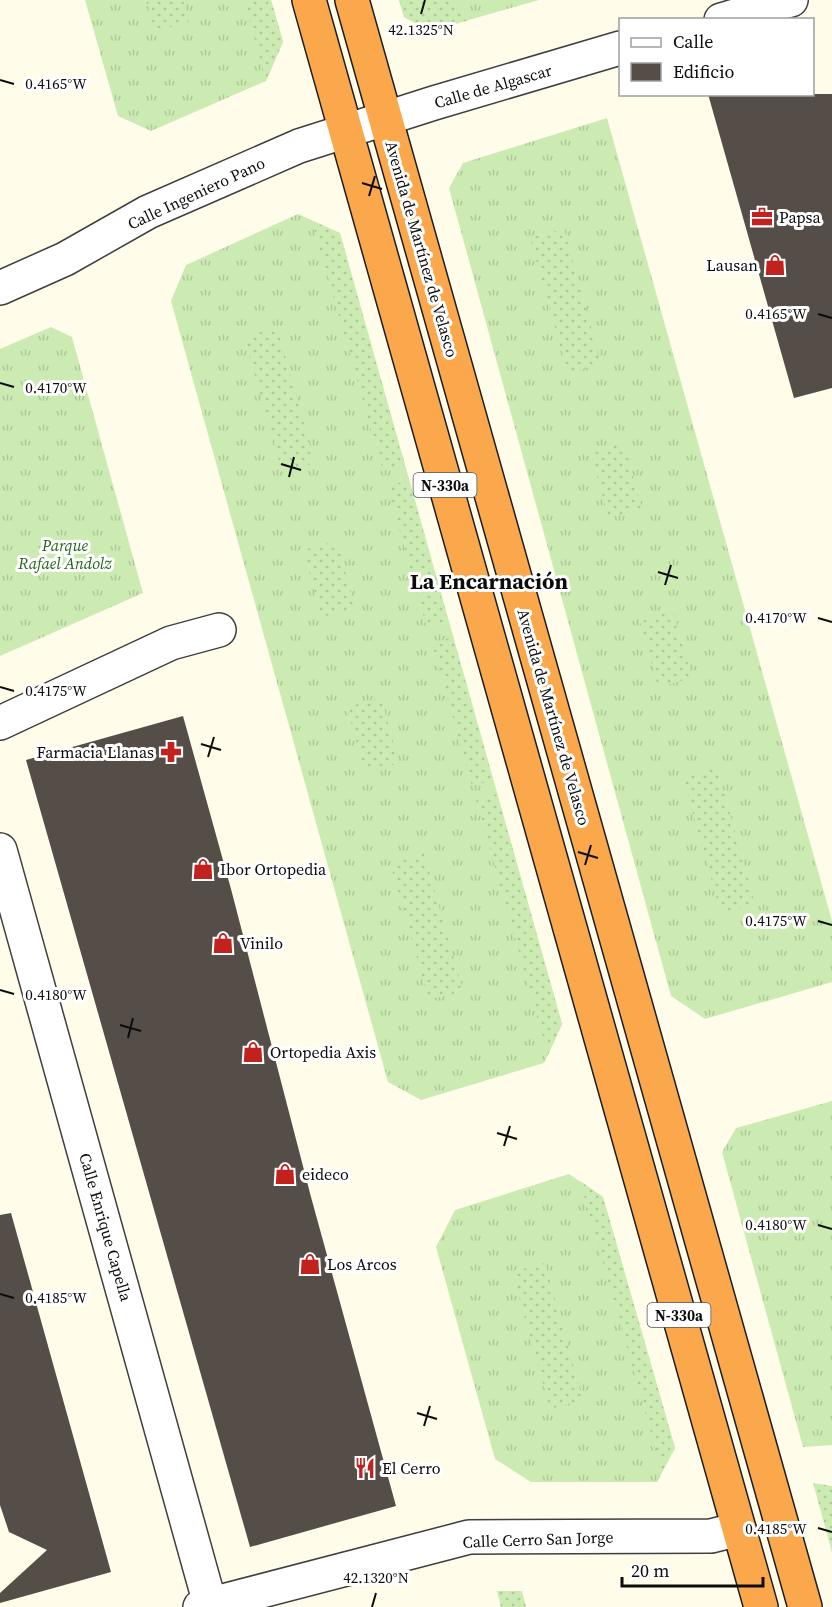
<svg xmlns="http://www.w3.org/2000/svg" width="832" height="1607" font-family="'Source Serif 4',serif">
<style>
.grass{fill:url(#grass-tufts)}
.garden{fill:url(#garden-dots)}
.building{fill:#554e48}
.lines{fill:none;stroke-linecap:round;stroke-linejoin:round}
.street-casing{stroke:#3f3f3f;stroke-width:36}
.highway-casing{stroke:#1d1d1d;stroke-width:36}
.street{stroke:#fff;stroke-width:33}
.highway{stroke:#fba84d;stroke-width:33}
.ticks{fill:none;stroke:#0c0c0c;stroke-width:2}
.labels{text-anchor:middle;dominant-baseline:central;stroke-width:6;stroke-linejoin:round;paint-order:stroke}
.shield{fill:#fff;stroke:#555;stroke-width:1.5}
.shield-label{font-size:15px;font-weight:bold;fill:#0c0c0c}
.street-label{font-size:16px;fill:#0c0c0c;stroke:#fff}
.poi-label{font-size:16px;fill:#0c0c0c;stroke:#fff;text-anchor:start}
.park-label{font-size:16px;font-style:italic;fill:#24661a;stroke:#fff}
.district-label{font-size:22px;font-weight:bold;fill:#0c0c0c;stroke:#fff}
.ticks-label{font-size:15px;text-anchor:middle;fill:#0c0c0c;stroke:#fff;stroke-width:6;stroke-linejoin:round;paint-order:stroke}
</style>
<defs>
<pattern id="grass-tufts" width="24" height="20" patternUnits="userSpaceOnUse" patternTransform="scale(1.5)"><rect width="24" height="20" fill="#ccebb3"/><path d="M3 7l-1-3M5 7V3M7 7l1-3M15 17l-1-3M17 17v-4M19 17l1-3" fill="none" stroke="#aec899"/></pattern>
<pattern id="garden-dots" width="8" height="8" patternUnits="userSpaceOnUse" patternTransform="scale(1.5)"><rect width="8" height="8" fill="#ccebb3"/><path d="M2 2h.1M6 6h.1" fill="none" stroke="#aec899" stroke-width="1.8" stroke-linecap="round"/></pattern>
</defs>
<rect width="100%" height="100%" fill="#fffcea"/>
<path class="grass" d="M85 0H271L283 42 266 81 151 131 118 116Z
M399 0H539L430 31 404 17Z
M607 118 832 921V982L705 1019 671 996 449 188 463 163Z
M298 214 340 233 562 1024 544 1063 421 1100 388 1082 171 301 186 265Z
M51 327 72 337 143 593 0 656V349Z
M832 1101V1445L803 1447 722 1152 736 1128Z
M569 1174 603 1197 675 1448 657 1482H531L495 1459 436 1247 455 1210Z"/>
<path class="garden" d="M146 0H183L189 22 155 31Z
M244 0H271L283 42 266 81Z
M399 0H450L455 8 469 20 430 31 404 17Z
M312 221 340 233 404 465 383 471Z
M564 229 601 364 568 374 530 238Z
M277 327 315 463 282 472 244 337Z
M624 442 642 509 609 518 590 452Z
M409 480 448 622 427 628 387 486Z
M337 541 355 608 322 617 303 550Z
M673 611 692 678 658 687 640 621Z
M453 637 493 780 472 786 432 643Z
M381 698 399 763 365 773 347 707Z
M717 767 755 904 721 914 683 777Z
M497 794 562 1024 548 1055 476 800Z
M424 853 463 991 429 1000 390 863Z
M580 1181 603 1197 675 1448 662 1472Z
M545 1263 583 1400 550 1409 512 1272Z
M813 1483 832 1486V1552Z
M497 1591H522L526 1607H501Z"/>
<path class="building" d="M708 94H832V388L794 398Z
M183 716 231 889 311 1197 396 1506 250 1547 26 760Z
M11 1213 111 1572 0 1603V1593L47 1550 9 1532 0 1505V1215Z"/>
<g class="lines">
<defs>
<path id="street" d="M721 20 791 0
M0 288 65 259 148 212 299 146 434 103 620 48
M0 723 171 643 219 630
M0 850 210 1604
M200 1607 469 1537 711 1536 739 1529"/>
<path id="highway" d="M309 0 761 1607
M352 0 805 1607"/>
</defs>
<use href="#street" class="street-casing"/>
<use href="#highway" class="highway-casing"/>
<use href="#street" class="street"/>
<use href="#highway" class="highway"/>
</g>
<path class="ticks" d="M421 14 425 0M0 80 14 84M362 183 382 189M369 196 375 176M818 314 832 318M0 383 14 387M281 464 301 470M289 477 294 457M658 572 678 578M665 585 671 565M818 618 832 622M0 687 14 691M201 744 221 750M208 757 214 737M578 852 598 858M585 865 591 845M818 921 832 925M0 990 14 994M120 1025 141 1031M128 1038 133 1018M497 1133 517 1139M504 1146 510 1126M818 1225 832 1229M0 1294 14 1298M417 1413 437 1419M424 1426 430 1406M818 1528 832 1532M372 1607 376 1593"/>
<defs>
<symbol id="office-bare" viewBox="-9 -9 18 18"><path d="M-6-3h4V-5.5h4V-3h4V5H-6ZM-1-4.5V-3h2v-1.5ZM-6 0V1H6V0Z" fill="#c1221e" stroke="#fff" stroke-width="2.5" paint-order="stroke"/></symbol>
<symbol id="shop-bare" viewBox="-9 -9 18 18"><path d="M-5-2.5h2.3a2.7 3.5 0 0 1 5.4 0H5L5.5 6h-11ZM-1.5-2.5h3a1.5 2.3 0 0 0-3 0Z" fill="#c1221e" stroke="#fff" stroke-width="2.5" paint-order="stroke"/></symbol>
<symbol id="pharmacy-bare" viewBox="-9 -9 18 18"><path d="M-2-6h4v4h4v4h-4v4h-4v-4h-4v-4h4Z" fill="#c1221e" stroke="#fff" stroke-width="2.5" paint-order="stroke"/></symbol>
<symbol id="restaurant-bare" viewBox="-9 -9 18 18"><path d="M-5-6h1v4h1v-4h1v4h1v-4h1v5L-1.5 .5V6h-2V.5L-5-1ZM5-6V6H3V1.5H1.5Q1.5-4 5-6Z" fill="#c1221e" stroke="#fff" stroke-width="2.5" paint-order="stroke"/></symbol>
</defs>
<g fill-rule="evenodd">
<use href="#office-bare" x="747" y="202" width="30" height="30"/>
<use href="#shop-bare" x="760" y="250" width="30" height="30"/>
<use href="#pharmacy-bare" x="156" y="737" width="30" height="30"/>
<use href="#shop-bare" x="188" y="854" width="30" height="30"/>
<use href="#shop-bare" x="208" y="928" width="30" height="30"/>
<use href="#shop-bare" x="238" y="1037" width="30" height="30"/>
<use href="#shop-bare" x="270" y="1159" width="30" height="30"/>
<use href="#shop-bare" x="295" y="1249" width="30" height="30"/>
<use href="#restaurant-bare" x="350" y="1453" width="30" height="30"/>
</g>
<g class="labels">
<g class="shield">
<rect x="413.5" y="473" width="63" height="24" rx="4.5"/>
<rect x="647.5" y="1303" width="63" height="24" rx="4.5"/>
</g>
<g class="shield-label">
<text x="445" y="485">N-330a</text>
<text x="679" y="1315">N-330a</text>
</g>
<g class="street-label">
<text transform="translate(493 86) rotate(-16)">Calle de Algascar</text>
<text transform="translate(196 193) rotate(-25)">Calle Ingeniero Pano</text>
<text transform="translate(422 249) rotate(74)">Avenida de Martínez de Velasco</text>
<text transform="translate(554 717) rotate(74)">Avenida de Martínez de Velasco</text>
<text transform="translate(106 1227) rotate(74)">Calle Enrique Capella</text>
<text transform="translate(538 1539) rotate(-2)">Calle Cerro San Jorge</text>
</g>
<g class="poi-label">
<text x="779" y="217">Papsa</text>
<text x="758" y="265" text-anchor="end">Lausan</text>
<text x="154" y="752" text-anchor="end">Farmacia Llanas</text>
<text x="220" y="869">Ibor Ortopedia</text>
<text x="240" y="943">Vinilo</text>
<text x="270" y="1052">Ortopedia Axis</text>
<text x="302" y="1174">eideco</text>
<text x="327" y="1264">Los Arcos</text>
<text x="382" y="1468">El Cerro</text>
</g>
<g class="park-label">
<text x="65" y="545">Parque<tspan x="65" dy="18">Rafael Andolz</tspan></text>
</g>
<g class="district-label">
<text x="489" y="581">La Encarnación</text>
</g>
</g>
<g class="ticks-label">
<text x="421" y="35">42.1325°N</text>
<text x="56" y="89">0.4165°W</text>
<text x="776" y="319">0.4165°W</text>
<text x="56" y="393">0.4170°W</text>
<text x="776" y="623">0.4170°W</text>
<text x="56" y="696">0.4175°W</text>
<text x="776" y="926">0.4175°W</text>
<text x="56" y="1000">0.4180°W</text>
<text x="776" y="1230">0.4180°W</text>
<text x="56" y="1303">0.4185°W</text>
<text x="776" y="1534">0.4185°W</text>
<text x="376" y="1583">42.1320°N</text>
</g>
<rect x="619" y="18" width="195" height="78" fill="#ffffff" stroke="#9e9e9e" stroke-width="1.5"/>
<rect x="631" y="38" width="30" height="9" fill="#ffffff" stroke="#9e9e9e" stroke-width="1.5"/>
<text x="673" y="48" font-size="18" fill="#0c0c0c">Calle</text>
<rect x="631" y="63" width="30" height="18" fill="#554e48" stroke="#9e9e9e" stroke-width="1.5"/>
<text x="673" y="78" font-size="18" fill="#0c0c0c">Edificio</text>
<path d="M622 1577v9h141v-9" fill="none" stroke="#0c0c0c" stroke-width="3"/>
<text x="631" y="1577" font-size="18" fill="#0c0c0c" stroke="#ffffff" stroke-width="4.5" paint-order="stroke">20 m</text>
</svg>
